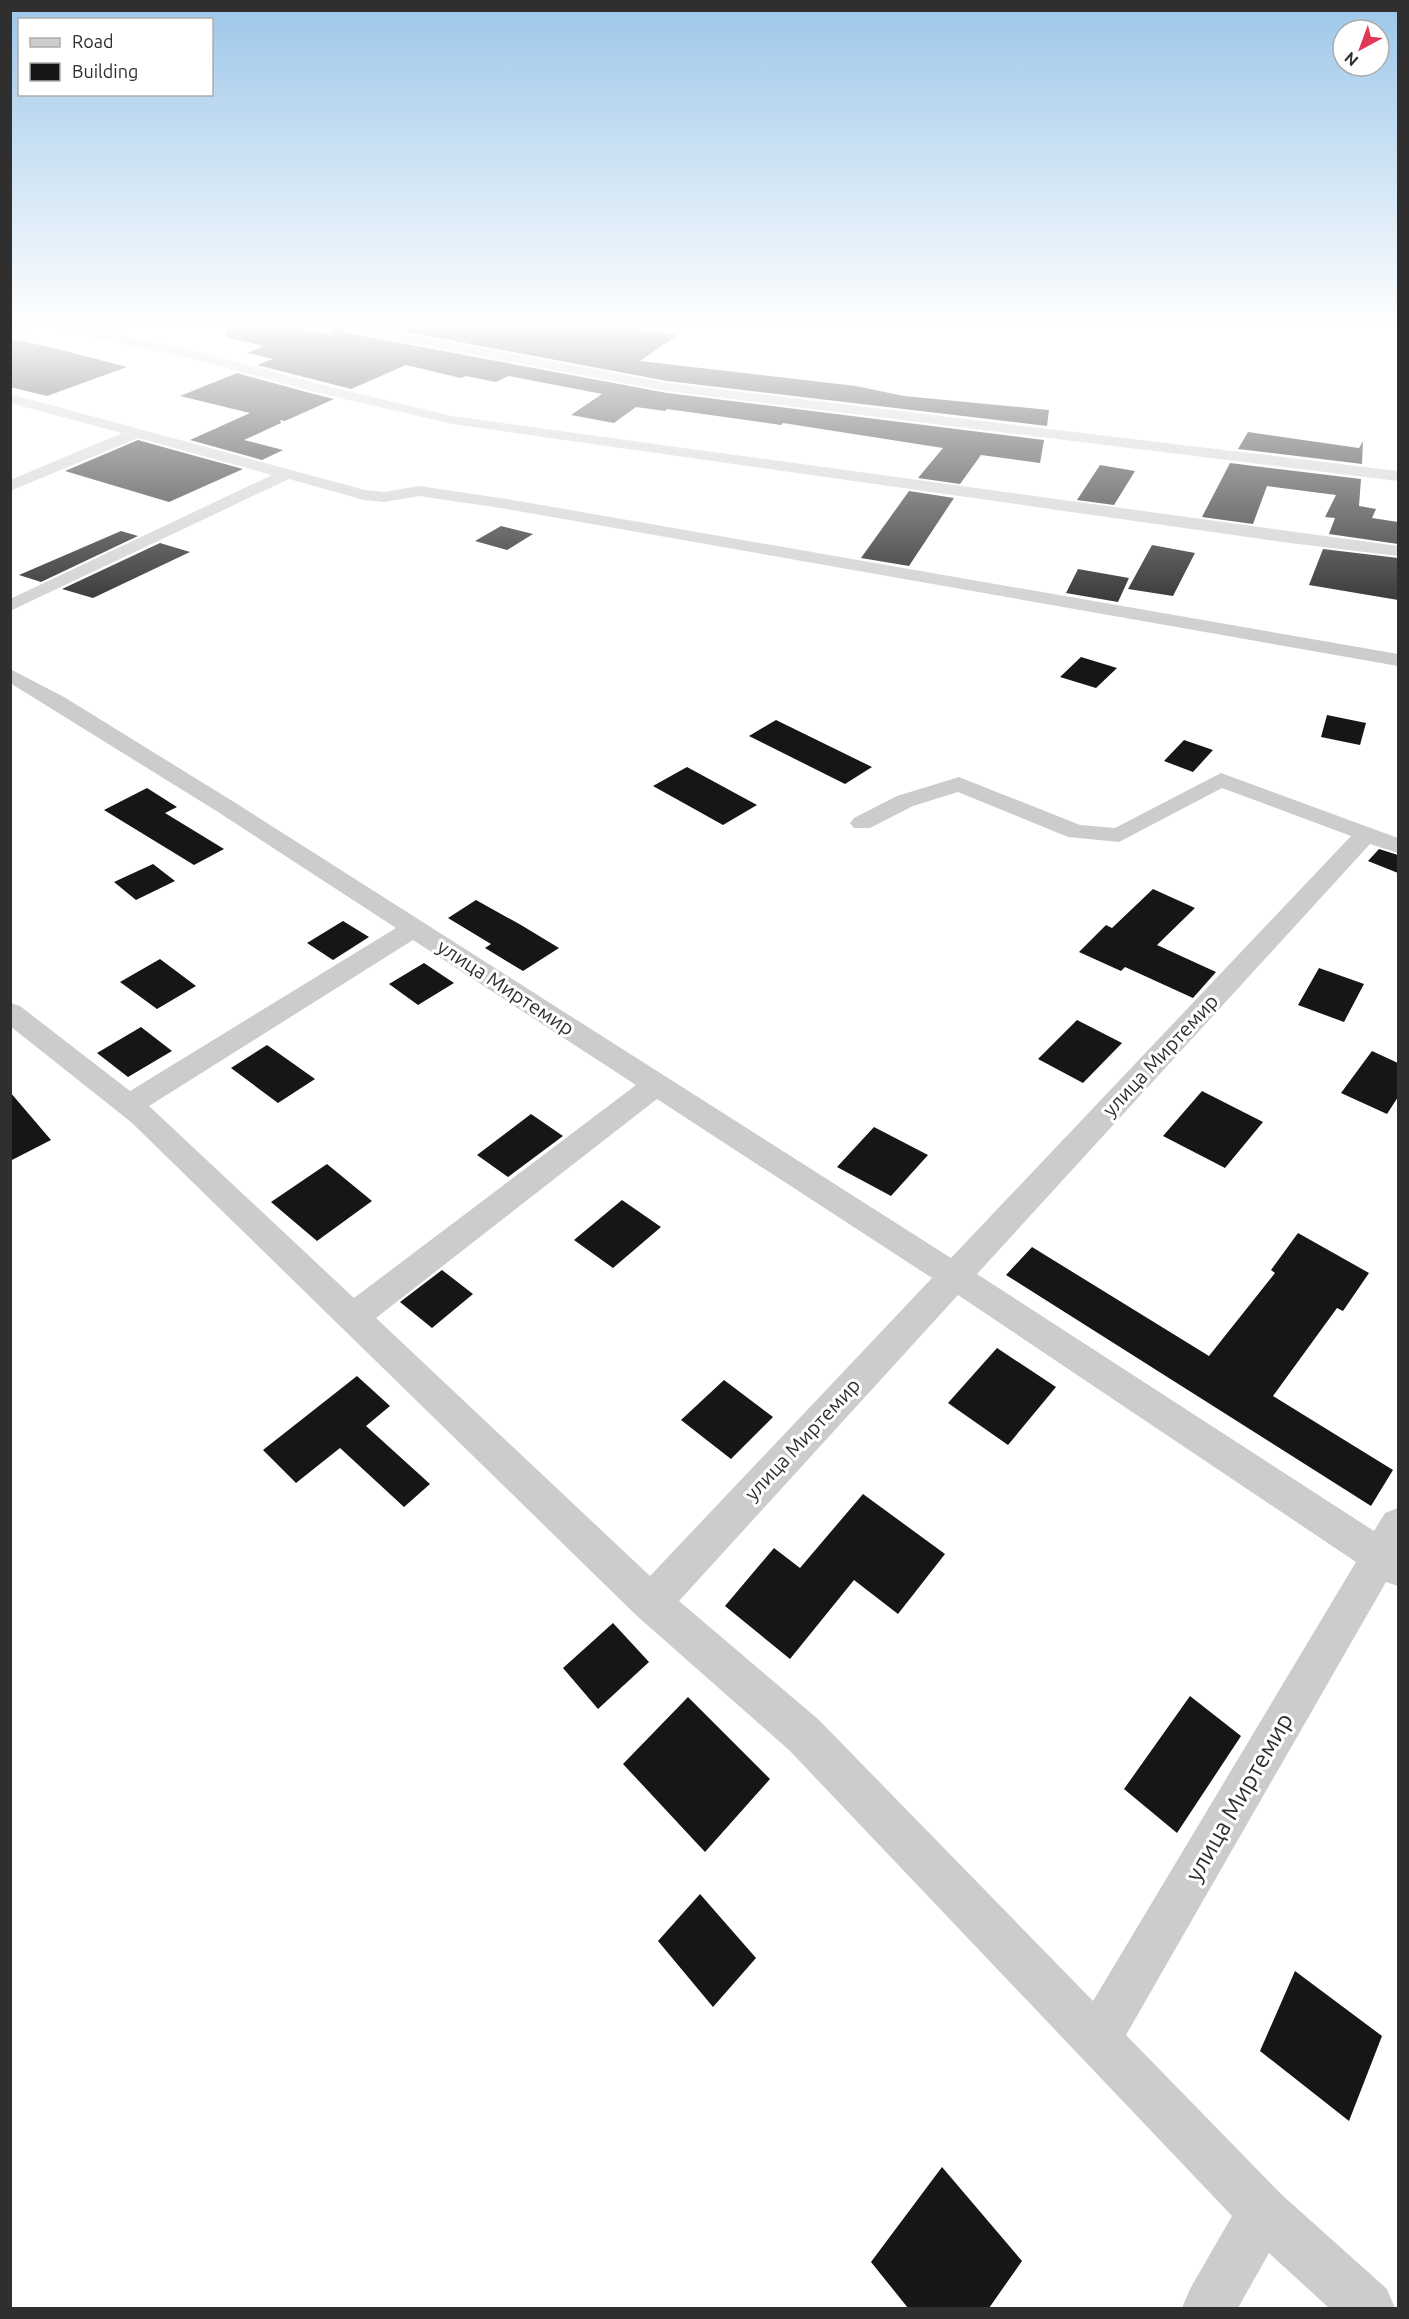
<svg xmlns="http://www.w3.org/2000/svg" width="1409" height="2319" font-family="Ubuntu,sans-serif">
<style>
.building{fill:#161616}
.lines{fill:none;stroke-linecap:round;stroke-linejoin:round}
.minor{fill:#ccc;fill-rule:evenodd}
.labels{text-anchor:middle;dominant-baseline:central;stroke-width:6;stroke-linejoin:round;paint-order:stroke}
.street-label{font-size:20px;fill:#2f2f2f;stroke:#fff}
.near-street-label{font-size:24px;fill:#2f2f2f;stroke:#fff}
</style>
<rect width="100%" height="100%" fill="#fff"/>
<path class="building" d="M226 327H295L332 335 333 327H339L347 333 667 393 1044 440 1040 463 981 455 960 484 918 478 943 448 783 423 781 425 667 409 665 411 636 407 614 423 571 415 602 394 509 376 496 382 466 376 461 378 406 365 351 389 257 365 273 359 247 353 264 346 225 337Z
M380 327H626L677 335 640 361 856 386 904 396 1049 410 1047 426 667 381Z
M10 339 50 347 127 367 47 396 10 387Z
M237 373 310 393 334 399 285 421 280 420 281 423 244 440 283 450 262 460 190 440 250 413 180 396Z
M1248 432 1359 448 1363 441 1362 464 1238 449Z
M138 440 170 449 243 469 169 502 65 471Z
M1230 463 1361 479 1359 506 1376 509 1372 518 1398 522V544L1329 534 1335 518 1325 517 1336 495 1267 486 1253 524 1202 517Z
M1100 465 1135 471 1114 505 1077 500Z
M909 491 954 498 909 566 861 558Z
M501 526 533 534 507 550 475 541Z
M121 531 138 536 41 582 19 575Z
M160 543 190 552 93 598 62 589Z
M1152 545 1195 553 1173 596 1128 589Z
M1323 549 1398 558V600L1309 585Z
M1078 569 1129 578 1118 602 1066 593Z
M1081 657 1117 668 1096 688 1060 677Z
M1327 715 1366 723 1360 745 1321 737Z
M776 720 872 767 845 784 749 736Z
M1184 740 1213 750 1193 772 1164 761Z
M687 767 757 805 723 825 653 786Z
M147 788 177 807 165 813 224 849 194 865 104 810Z
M1379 849 1398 855V873L1368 861Z
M153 864 175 881 136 900 114 882Z
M1153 889 1195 908 1157 945 1216 972 1193 998 1125 967 1121 971 1079 952 1106 925 1112 928Z
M476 900 521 925 559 948 523 971 485 948 491 944 448 918Z
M343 921 369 937 333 960 307 943Z
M160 959 196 986 157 1009 120 982Z
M424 963 454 983 418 1005 389 984Z
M1319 968 1364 984 1344 1022 1298 1005Z
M1077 1020 1122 1043 1083 1083 1038 1059Z
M141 1027 172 1051 128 1077 97 1053Z
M267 1045 315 1079 278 1103 231 1068Z
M1372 1051 1398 1063V1097L1387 1114 1341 1093Z
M1202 1091 1263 1122 1225 1168 1163 1136Z
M10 1092 51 1140 10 1161Z
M531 1114 563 1136 508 1177 477 1155Z
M874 1127 928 1155 891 1196 837 1167Z
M327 1164 372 1201 317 1241 271 1202Z
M622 1200 661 1227 613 1268 574 1240Z
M1298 1233 1369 1273 1343 1311 1337 1308 1273 1396 1393 1470 1371 1506 1006 1275 1032 1247 1209 1356 1275 1273 1271 1270Z
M442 1270 473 1294 432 1328 400 1302Z
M997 1348 1056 1387 1008 1445 948 1403Z
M357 1376 390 1406 366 1426 430 1484 404 1507 340 1448 296 1483 263 1450Z
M724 1380 773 1417 731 1459 681 1420Z
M863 1494 945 1554 898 1614 854 1580 790 1659 725 1606 774 1548 800 1568Z
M613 1623 649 1662 598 1709 563 1668Z
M1190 1696 1241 1736 1177 1833 1124 1789Z
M688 1697 770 1779 705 1852 623 1764Z
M700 1894 756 1958 713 2007 658 1941Z
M1295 1971 1382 2036 1349 2121 1260 2051Z
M942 2167 1022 2261 989 2308H908L871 2262Z"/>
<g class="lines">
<path class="minor" d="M10 327H28L10 335Z
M59 327H83L200 352 319 384 452 416 1398 546V556L1290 543 452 424 311 391 198 360 65 331Z
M341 327H368L667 383 1398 471V481L667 391 347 331Z
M10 394 365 490 384 492 419 486 507 499 1398 654V666L507 509 419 496 384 502 364 500 289 479 10 611V599L272 475 138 438 10 491V480L122 433 10 403Z
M10 669 64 697 234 802 951 1258 1351 836 1222 788 1119 842 1068 837 958 792 913 806 870 828H854L850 823 854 818 897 796 959 777 1080 825 1115 828 1221 773 1398 838V853L1370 844 977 1274 1374 1531 1385 1513 1398 1508V1586L1386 1582 1126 2035 1281 2194 1387 2289 1395 2308H1329L1269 2253 1238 2308H1182L1190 2289 1232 2216 789 1750 637 1616 131 1122 10 1026V1003L20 1006 130 1091 396 928 218 812 10 683ZM413 940 636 1085 354 1298 149 1106ZM657 1099 932 1278 650 1576 376 1318ZM958 1295 1356 1562 1093 2001 819 1720 679 1601Z"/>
</g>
<linearGradient id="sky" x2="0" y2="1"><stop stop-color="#9cc6e9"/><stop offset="0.5" stop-color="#fff"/><stop offset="1" stop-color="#fff" stop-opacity="0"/></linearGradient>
<rect width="1409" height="652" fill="url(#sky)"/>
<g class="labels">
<g class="street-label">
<text transform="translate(506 987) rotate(33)">улица Миртемир</text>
<text transform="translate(1160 1055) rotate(-47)">улица Миртемир</text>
<text transform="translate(802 1439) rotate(-47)">улица Миртемир</text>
</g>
<g class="near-street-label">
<text transform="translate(1239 1797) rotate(-60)">улица Миртемир</text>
</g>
</g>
<rect width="1409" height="2319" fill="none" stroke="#2f2f2f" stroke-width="24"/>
<rect x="18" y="18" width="195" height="78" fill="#ffffff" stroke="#acacac" stroke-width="1.5"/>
<rect x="30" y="38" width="30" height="9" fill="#cccccc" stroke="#acacac" stroke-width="1.5"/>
<text x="72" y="48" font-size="18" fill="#2f2f2f">Road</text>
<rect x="30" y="63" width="30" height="18" fill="#161616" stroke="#acacac" stroke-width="1.5"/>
<text x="72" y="78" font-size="18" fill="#2f2f2f">Building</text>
<g transform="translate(1361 48) rotate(221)"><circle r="28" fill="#ffffff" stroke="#acacac" stroke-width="1.5"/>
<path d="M0-4.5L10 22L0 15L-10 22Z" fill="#df3854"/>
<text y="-9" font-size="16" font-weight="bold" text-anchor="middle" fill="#2f2f2f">N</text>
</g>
</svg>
